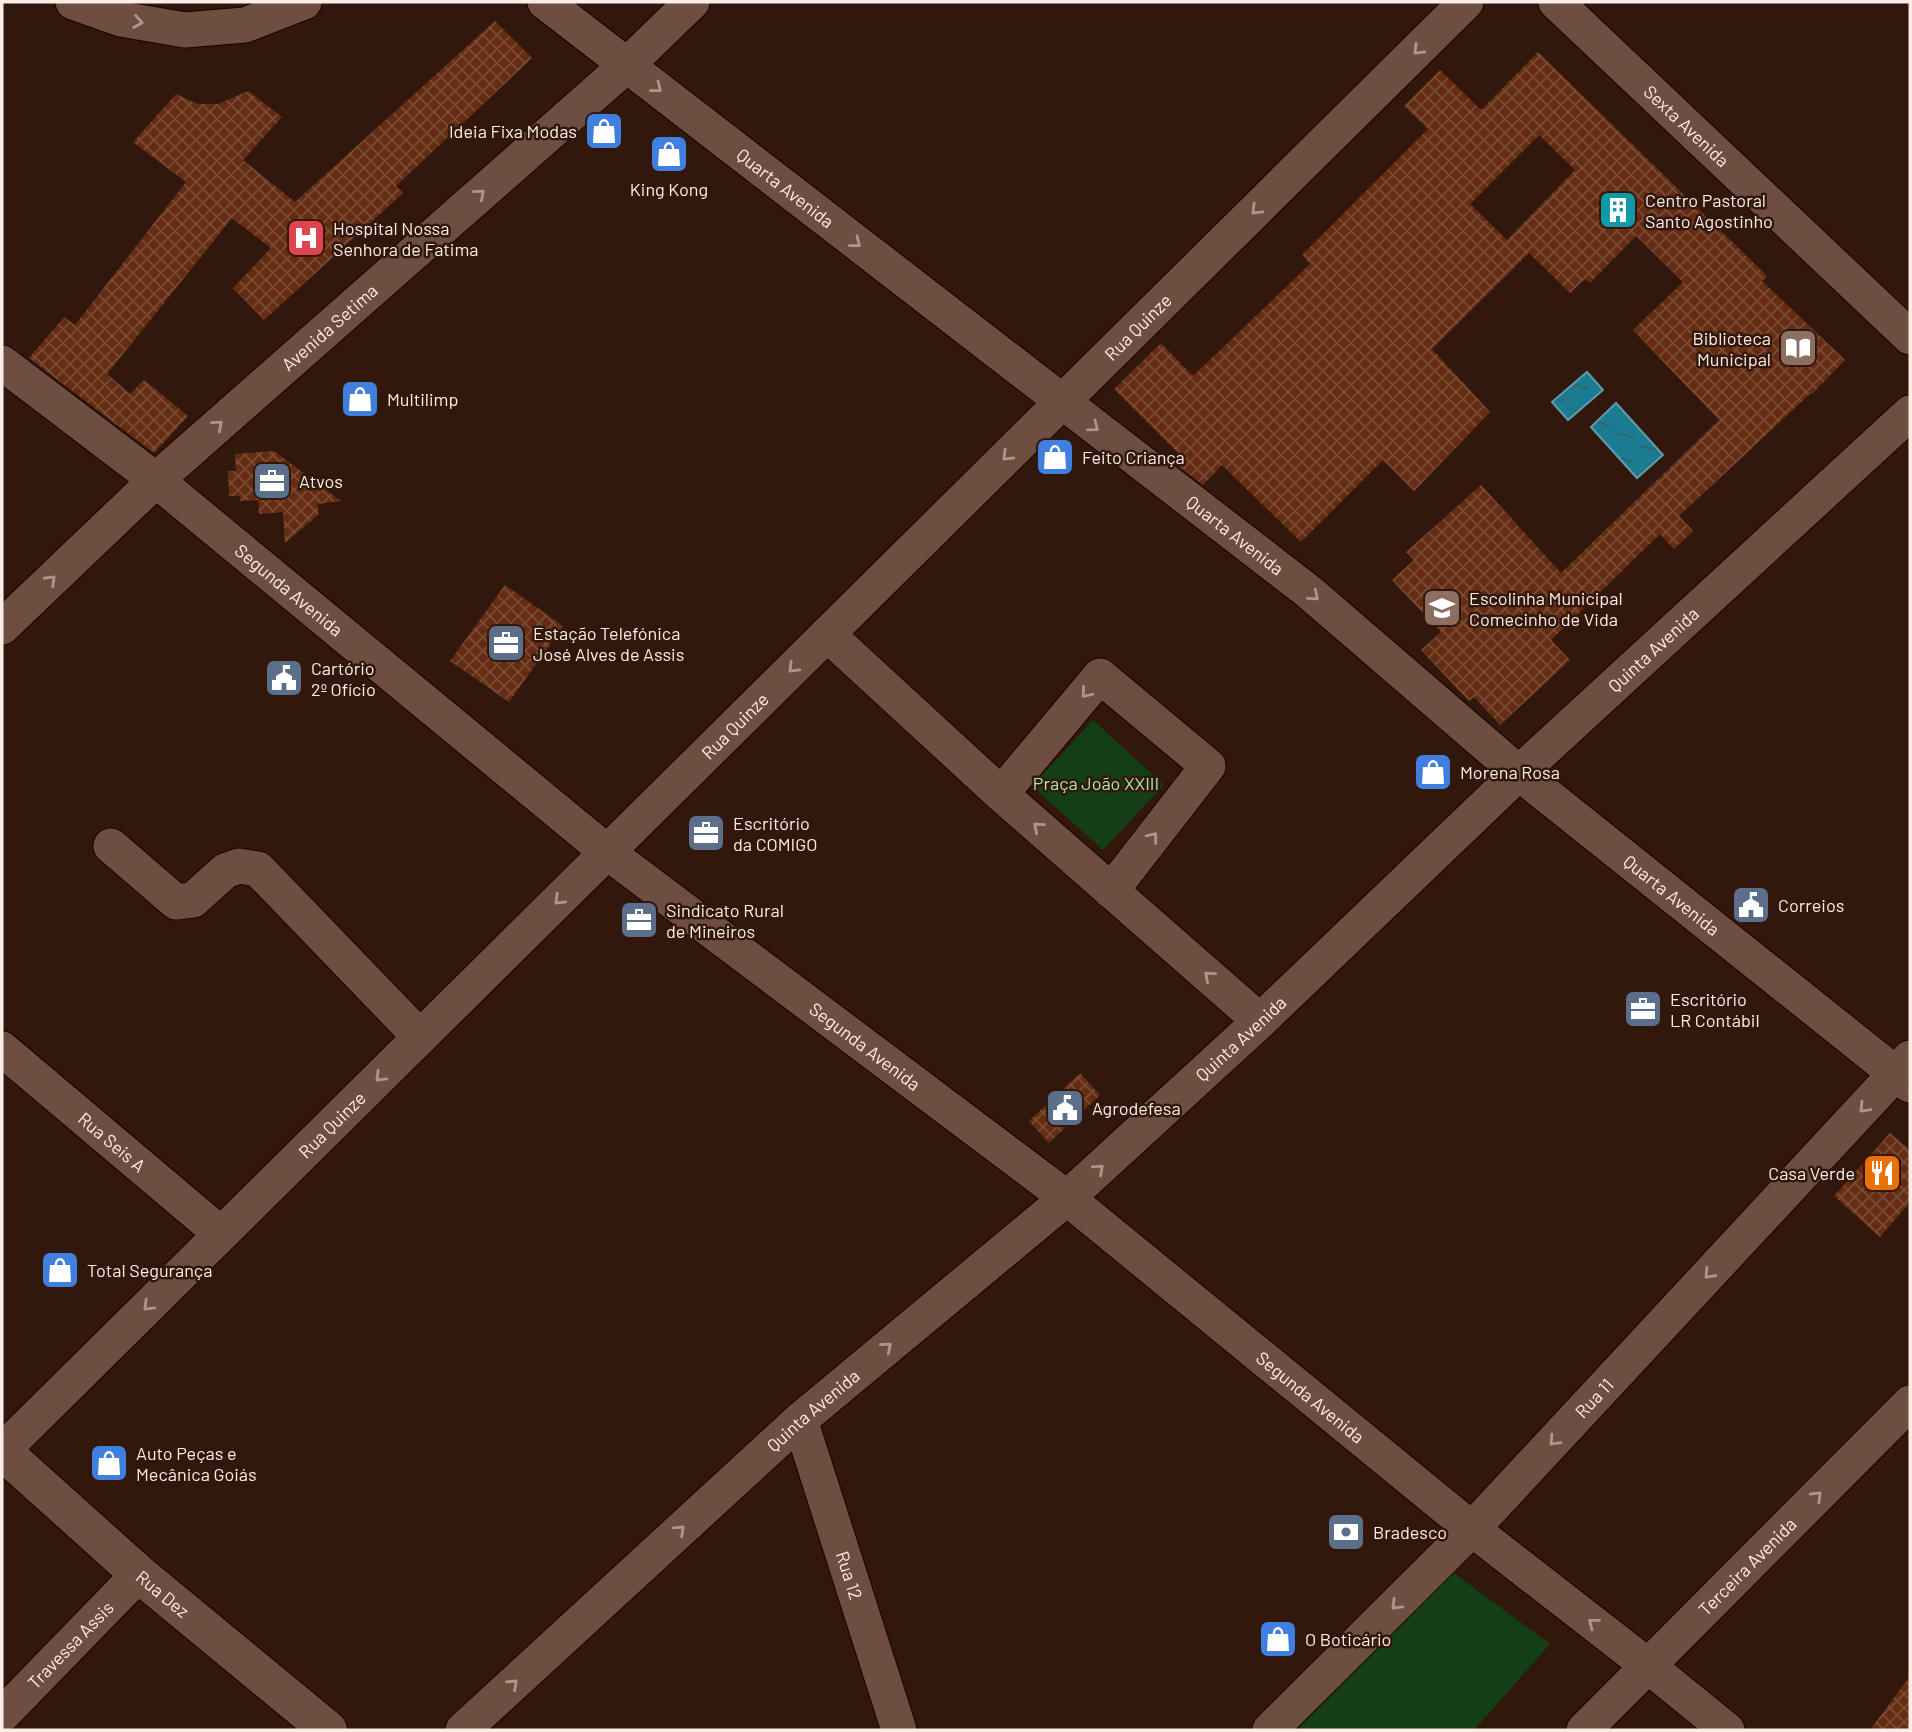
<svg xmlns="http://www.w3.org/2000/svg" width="1912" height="1732" font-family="Barlow,sans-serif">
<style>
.green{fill:#143e13}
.water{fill:url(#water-ripples);stroke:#5f9daa;stroke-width:2}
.building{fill:url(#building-cross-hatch);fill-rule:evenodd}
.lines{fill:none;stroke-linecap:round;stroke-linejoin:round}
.street-casing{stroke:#190300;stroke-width:37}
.secondary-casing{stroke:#190300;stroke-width:40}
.street{stroke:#6e4e41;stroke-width:35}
.secondary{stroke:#6e4e41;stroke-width:38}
.oneway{stroke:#ae968c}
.labels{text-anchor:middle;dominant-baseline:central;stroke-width:5;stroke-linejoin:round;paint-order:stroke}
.street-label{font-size:18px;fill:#fdede7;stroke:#32180c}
.poi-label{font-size:18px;fill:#fdede7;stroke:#32180c;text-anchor:start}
.park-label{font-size:18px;fill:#a8eba3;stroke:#32180c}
</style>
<defs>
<pattern id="water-ripples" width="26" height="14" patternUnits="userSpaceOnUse" patternTransform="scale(1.75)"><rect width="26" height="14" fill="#1b7b90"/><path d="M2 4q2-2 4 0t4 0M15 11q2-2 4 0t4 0" fill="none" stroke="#34616a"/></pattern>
<pattern id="building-cross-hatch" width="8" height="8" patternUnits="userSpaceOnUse" patternTransform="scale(1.75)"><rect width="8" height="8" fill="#642c12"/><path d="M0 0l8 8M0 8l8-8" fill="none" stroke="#7b4b34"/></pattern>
</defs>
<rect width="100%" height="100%" fill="#32180c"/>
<path class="green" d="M1093 720 1164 785 1103 850 1032 786Z
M1454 1573 1550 1644 1474 1730H1290Z"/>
<path class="water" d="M1587 372 1603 390 1568 420 1552 402Z
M1616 403 1663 455 1637 478 1591 427Z"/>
<path class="building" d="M495 21 532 58 396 186 403 193 264 320 233 288 271 248 232 218 107 374 130 394 144 380 188 416 154 453 29 358 64 317 75 325 186 182 133 142 176 94 198 104H218L248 91 282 117 243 160 295 202Z
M1538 52 1767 276 1762 281 1845 360 1812 394 1811 393 1679 516 1693 531 1674 549 1660 534 1551 640 1570 660 1500 725 1474 697 1469 701 1421 650 1441 632 1392 580 1414 560 1406 552 1481 485 1561 573 1719 420 1633 330 1683 282 1636 236 1590 283 1585 279 1570 293 1529 253 1432 349 1490 412 1414 491 1383 460 1301 542 1222 465 1203 485 1175 463 1182 457 1114 389 1161 343 1193 376 1310 264 1302 255 1428 129 1404 106 1440 70 1481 110ZM1539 135 1575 170 1507 240 1470 204Z
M274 451 341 501 317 504 319 514 285 543 283 512 259 514 258 500 240 501V496H229L228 471H236L235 454Z
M505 585 563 626 509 702 450 661Z
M1080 1073 1100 1095 1049 1143 1029 1121Z
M1890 1133 1910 1150V1202L1880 1237 1834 1196Z
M1910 1676V1730H1870Z"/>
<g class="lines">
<defs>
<g id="street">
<path d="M73 2 121 19 185 30 245 25 304 2"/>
<path id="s1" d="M545 2 1309 592 1519 773 1910 1085"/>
<path id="s2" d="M1556 2 1910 337"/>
<path id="s3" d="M2 363 156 480 607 852 1067 1198 1472 1529 1647 1665 1727 1730"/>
<path id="s4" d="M2 627 156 480 627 65 692 2"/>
<path d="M827 634 1001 794 1260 1021"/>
<path d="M1001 794 1100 676 1208 766 1111 891"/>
<path d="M111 846 176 902 193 900 225 871 239 866 258 869 420 1037"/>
<path id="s5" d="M2 1049 221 1234"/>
<path id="s6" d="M800 1420 899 1730"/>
<path id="s7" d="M2 1451 1466 2"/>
<path id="s8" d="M2 1715 139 1574"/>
<path id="s9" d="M463 1730 800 1420 1067 1198 1260 1021 1519 773 1910 413"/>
<path id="s10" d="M1270 1730 1472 1529 1910 1058"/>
<path id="s11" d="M1584 1730 1910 1403"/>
</g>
<g id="secondary">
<path id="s12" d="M2 1451 139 1574 328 1730"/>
</g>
</defs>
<use href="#street" class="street-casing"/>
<use href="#secondary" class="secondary-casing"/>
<use href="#street" class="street"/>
<use href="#secondary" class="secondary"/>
</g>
<defs><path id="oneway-chevron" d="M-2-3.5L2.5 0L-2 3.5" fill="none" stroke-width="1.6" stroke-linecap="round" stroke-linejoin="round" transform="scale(1.75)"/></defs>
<g class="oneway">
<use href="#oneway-chevron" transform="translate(138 22) rotate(10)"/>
<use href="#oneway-chevron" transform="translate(1418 50) rotate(135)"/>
<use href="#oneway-chevron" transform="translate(657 88) rotate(38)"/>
<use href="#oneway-chevron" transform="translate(480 194) rotate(-41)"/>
<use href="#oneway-chevron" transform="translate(1256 210) rotate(135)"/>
<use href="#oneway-chevron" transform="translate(856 243) rotate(38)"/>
<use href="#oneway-chevron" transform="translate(218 425) rotate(-41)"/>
<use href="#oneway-chevron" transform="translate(1094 427) rotate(37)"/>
<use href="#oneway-chevron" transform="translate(1007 456) rotate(135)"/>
<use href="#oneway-chevron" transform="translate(51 580) rotate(-44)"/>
<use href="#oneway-chevron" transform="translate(1314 596) rotate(40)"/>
<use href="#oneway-chevron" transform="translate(793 668) rotate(135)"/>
<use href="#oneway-chevron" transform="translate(1086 693) rotate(130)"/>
<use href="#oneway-chevron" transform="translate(1038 827) rotate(-139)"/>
<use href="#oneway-chevron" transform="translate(1153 837) rotate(-52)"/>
<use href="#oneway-chevron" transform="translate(559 900) rotate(135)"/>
<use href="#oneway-chevron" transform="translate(1209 976) rotate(-139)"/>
<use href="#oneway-chevron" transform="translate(380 1077) rotate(135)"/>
<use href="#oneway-chevron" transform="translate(1864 1108) rotate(133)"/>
<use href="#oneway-chevron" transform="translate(1099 1169) rotate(-42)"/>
<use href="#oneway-chevron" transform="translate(1709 1274) rotate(133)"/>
<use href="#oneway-chevron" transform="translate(148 1306) rotate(135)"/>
<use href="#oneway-chevron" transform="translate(887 1347) rotate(-40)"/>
<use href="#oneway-chevron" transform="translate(1554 1441) rotate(133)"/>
<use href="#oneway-chevron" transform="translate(1817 1496) rotate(-45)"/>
<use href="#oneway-chevron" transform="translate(680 1530) rotate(-43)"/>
<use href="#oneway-chevron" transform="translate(1396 1605) rotate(135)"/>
<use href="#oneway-chevron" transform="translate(1593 1623) rotate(-142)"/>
<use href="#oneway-chevron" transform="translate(513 1684) rotate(-43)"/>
</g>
<defs>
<symbol id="shop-square" viewBox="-11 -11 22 22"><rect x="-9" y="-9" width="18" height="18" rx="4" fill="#3f7fe0" stroke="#32180c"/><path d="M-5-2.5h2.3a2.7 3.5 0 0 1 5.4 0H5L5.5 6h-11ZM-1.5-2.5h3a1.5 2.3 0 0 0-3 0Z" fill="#fff"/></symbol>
<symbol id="building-square" viewBox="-11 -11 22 22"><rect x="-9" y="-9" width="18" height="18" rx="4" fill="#0f9aa8" stroke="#32180c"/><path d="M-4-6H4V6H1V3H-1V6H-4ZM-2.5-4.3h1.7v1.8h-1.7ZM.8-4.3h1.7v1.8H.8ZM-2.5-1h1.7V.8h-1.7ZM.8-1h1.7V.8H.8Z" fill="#fff"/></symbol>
<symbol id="hospital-square" viewBox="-11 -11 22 22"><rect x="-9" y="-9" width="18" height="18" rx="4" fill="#e0444e" stroke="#32180c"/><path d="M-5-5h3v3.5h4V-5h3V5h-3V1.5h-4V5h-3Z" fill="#fff"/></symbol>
<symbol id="library-square" viewBox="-11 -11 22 22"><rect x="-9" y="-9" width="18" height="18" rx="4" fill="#8d6e63" stroke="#32180c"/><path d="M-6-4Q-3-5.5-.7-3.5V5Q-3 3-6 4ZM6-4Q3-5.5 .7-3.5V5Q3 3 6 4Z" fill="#fff"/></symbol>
<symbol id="office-square" viewBox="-11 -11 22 22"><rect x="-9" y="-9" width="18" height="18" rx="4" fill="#5c6f8a" stroke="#32180c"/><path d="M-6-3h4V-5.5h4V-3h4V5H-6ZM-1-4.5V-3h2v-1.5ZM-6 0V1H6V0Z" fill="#fff"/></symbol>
<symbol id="school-square" viewBox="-11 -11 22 22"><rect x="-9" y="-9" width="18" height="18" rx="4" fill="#8d6e63" stroke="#32180c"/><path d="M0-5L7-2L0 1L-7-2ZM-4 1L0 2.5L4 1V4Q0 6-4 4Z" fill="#fff"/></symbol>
<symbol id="civic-square" viewBox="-11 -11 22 22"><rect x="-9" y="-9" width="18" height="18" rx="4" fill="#5c6f8a" stroke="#32180c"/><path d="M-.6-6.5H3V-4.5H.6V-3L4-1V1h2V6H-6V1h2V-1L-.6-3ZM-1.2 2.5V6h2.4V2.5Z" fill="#fff"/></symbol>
<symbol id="restaurant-square" viewBox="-11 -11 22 22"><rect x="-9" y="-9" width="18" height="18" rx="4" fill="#e8710a" stroke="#32180c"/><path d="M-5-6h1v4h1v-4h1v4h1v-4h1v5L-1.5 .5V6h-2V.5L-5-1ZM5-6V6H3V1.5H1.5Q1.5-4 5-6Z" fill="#fff"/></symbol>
<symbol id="bank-square" viewBox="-11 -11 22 22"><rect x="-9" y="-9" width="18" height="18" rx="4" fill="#5c6f8a" stroke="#32180c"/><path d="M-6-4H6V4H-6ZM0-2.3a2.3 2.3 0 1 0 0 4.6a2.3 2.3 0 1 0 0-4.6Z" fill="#fff"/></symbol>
</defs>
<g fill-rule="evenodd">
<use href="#shop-square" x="582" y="109" width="44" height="44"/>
<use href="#shop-square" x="647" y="132" width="44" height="44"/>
<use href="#building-square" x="1596" y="188" width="44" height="44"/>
<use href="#hospital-square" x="284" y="216" width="44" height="44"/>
<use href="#library-square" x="1776" y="326" width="44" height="44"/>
<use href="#shop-square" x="338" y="377" width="44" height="44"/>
<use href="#shop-square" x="1033" y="435" width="44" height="44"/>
<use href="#office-square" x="250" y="459" width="44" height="44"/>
<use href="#school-square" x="1420" y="586" width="44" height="44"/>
<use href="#office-square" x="484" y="621" width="44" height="44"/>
<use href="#civic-square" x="262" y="656" width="44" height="44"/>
<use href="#shop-square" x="1411" y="750" width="44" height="44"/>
<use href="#office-square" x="684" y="811" width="44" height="44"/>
<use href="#civic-square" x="1729" y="883" width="44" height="44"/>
<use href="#office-square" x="617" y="898" width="44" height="44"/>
<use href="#office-square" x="1621" y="987" width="44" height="44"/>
<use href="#civic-square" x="1043" y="1086" width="44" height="44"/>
<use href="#restaurant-square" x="1860" y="1151" width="44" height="44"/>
<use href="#shop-square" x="38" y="1248" width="44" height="44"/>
<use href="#shop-square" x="87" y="1441" width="44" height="44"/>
<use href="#bank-square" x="1324" y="1510" width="44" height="44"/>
<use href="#shop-square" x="1256" y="1617" width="44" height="44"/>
</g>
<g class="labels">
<g class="street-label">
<text stroke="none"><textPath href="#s2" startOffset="180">Sexta Avenida</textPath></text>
<text stroke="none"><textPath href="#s1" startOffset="304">Quarta Avenida</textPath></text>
<text stroke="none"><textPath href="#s4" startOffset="444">Avenida Setima</textPath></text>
<text stroke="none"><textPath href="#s7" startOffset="1598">Rua Quinze</textPath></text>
<text stroke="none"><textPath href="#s1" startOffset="872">Quarta Avenida</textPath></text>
<text stroke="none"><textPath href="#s3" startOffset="366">Segunda Avenida</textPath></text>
<text stroke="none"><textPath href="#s9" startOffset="1608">Quinta Avenida</textPath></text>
<text stroke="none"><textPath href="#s7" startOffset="1031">Rua Quinze</textPath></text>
<text stroke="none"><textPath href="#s1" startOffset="1438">Quarta Avenida</textPath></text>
<text stroke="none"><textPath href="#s9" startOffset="1041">Quinta Avenida</textPath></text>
<text stroke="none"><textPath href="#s3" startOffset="1101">Segunda Avenida</textPath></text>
<text stroke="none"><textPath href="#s7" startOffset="464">Rua Quinze</textPath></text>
<text stroke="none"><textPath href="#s5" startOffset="144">Rua Seis A</textPath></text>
<text stroke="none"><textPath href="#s3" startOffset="1668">Segunda Avenida</textPath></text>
<text stroke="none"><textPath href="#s10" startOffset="464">Rua 11</textPath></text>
<text stroke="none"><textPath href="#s9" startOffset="474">Quinta Avenida</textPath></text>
<text stroke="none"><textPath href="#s11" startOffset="231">Terceira Avenida</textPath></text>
<text stroke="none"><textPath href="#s6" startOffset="163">Rua 12</textPath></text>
<text stroke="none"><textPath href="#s12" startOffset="215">Rua Dez</textPath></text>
<text stroke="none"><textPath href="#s8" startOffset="98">Travessa Assis</textPath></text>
</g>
<g class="poi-label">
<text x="577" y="131" text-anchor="end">Ideia Fixa Modas</text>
<text x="669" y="189" text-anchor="middle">King Kong</text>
<text x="1645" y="200">Centro Pastoral<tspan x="1645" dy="21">Santo Agostinho</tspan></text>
<text x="333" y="228">Hospital Nossa<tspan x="333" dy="21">Senhora de Fatima</tspan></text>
<text x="1771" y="338" text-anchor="end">Biblioteca<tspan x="1771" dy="21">Municipal</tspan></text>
<text x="387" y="399">Multilimp</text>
<text x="1082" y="457">Feito Criança</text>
<text x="299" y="481">Atvos</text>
<text x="1469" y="598">Escolinha Municipal<tspan x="1469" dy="21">Comecinho de Vida</tspan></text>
<text x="533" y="633">Estação Telefónica<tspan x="533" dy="21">José Alves de Assis</tspan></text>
<text x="311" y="668">Cartório<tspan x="311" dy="21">2º Ofício</tspan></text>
<text x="1460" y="772">Morena Rosa</text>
<text x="733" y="823">Escritório<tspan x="733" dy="21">da COMIGO</tspan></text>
<text x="1778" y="905">Correios</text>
<text x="666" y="910">Sindicato Rural<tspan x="666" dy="21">de Mineiros</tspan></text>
<text x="1670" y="999">Escritório<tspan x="1670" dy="21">LR Contábil</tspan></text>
<text x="1092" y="1108">Agrodefesa</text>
<text x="1855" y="1173" text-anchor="end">Casa Verde</text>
<text x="87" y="1270">Total Segurança</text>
<text x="136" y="1453">Auto Peças e<tspan x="136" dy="21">Mecânica Goiás</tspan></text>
<text x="1373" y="1532">Bradesco</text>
<text x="1305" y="1639">O Boticário</text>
</g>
<g class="park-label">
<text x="1096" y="783">Praça João XXIII</text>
</g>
</g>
<rect width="1912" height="1732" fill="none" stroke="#fdede7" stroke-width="7"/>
</svg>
